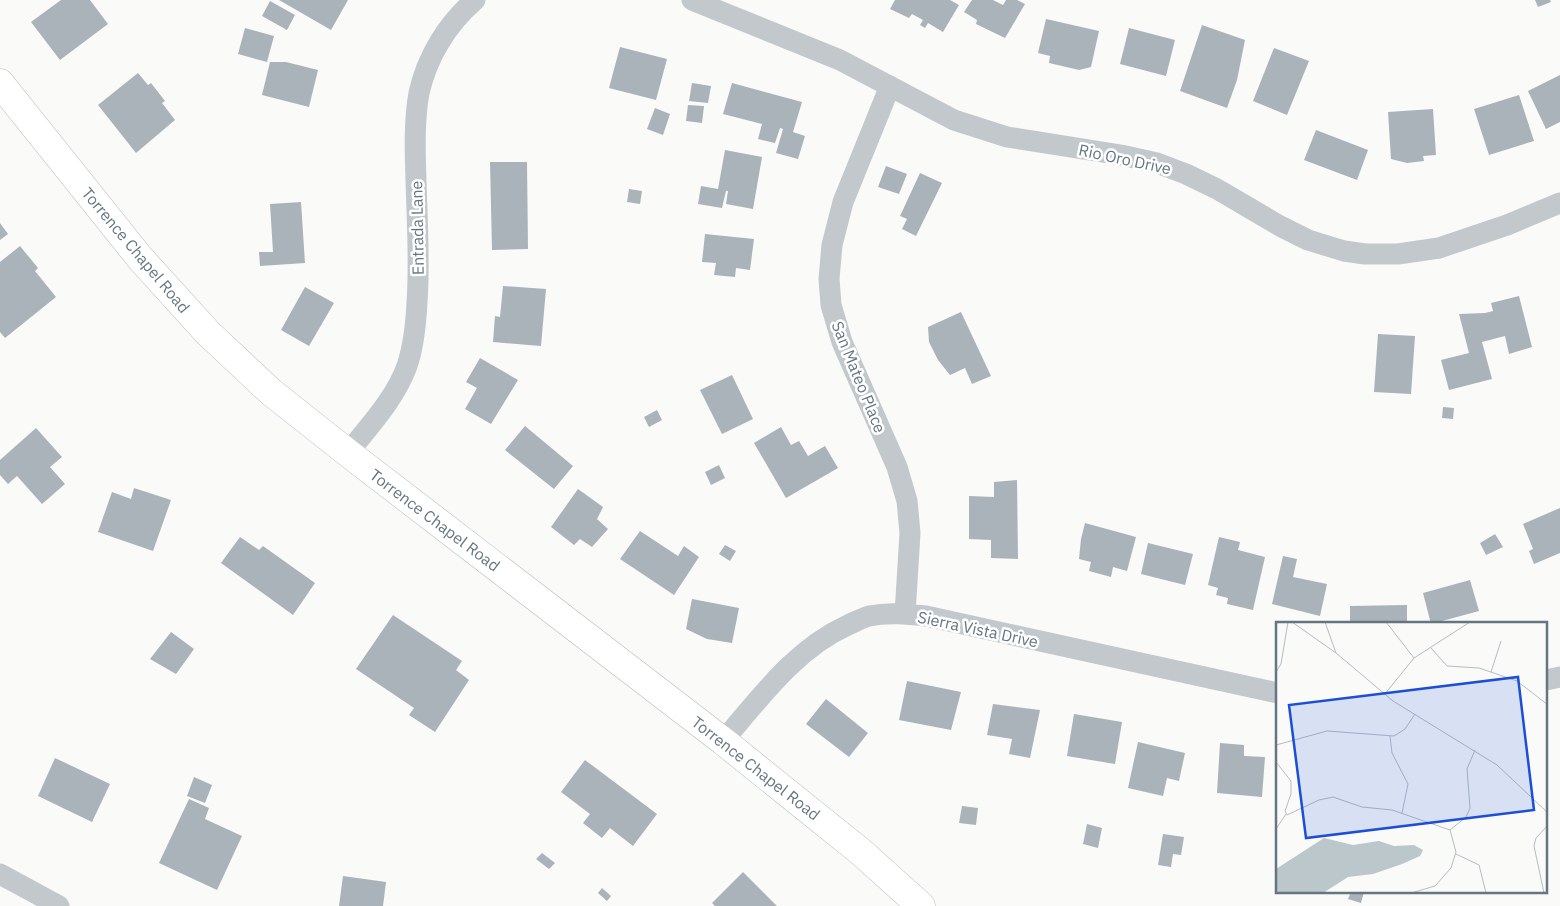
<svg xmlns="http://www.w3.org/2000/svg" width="1560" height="906" font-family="'IBM Plex Sans',sans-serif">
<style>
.building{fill:#aab3b9}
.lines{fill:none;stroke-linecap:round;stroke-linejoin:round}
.secondary-casing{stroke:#b3babf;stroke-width:29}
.street{stroke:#c3c8cc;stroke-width:21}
.secondary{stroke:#fff;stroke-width:28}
.labels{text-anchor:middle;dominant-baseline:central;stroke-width:5;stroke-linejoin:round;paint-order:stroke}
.street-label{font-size:16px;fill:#657683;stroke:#fff}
.inset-road{fill:none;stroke:#b5bdc2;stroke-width:1}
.view{fill:#1d4ed8;fill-opacity:0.15;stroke:#1d4ed8;stroke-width:2.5}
.inset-edge{fill:none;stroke:#657683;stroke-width:2.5}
</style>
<rect width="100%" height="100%" fill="#fafaf8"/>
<path class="building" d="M61 0H90L108 24 60 60 31 22Z
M279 0H348L331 30Z
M895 0H950L959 5 943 32 928 23 925 28 920 25 923 20 912 14 909 18 890 9Z
M972 0H993L1003 5 1006 0H1017L1025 4 1005 38 976 24 977 20 964 12Z
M1535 0H1550L1551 2 1538 7Z
M270 1 295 15 287 30 262 16Z
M1046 19 1099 31 1091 67 1079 70 1049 63 1050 56 1038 53Z
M1202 25 1245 40 1237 80 1227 108 1180 91Z
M245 28 274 36 267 62 238 54Z
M1129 28 1175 40 1166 76 1120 64Z
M620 47 667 59 656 100 609 88Z
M1274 48 1309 61 1287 115 1253 101Z
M270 62H286L318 70 309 107 262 95Z
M138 73 148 85 151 83 165 101 162 103 175 120 136 153 98 105Z
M1560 75V122L1546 129 1528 91Z
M692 83 711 86 708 103 689 101Z
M732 83 802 102 793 132 805 136 798 159 776 153 783 129 780 128 775 143 758 139 762 124 723 114Z
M1519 95 1534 141 1489 155 1474 109Z
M688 105 704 106 702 123 686 121Z
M655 108 670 114 663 135 647 129Z
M1433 109 1436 155 1423 156 1424 161 1407 163 1391 159 1388 112Z
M1316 130 1368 150 1357 180 1304 160Z
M725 150 762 157 753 209 726 204 728 191H726L722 208 698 204 701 186 718 189Z
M490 162H527L528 249 492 250Z
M886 166 907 174 899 194 878 187Z
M920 173 942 183 916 236 902 229 907 219 900 216Z
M629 189 642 191 640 204 627 202Z
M301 202 305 263 260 266 259 252H273L270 204Z
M0 223 8 234 0 240Z
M705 234 754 239 750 270 736 268 735 277 714 275 716 263 702 262Z
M20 246 38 268 35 271 56 297 5 338 0 332V262Z
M503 286 546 289 541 346 493 342 495 316 500 317Z
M305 287 334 303 309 346 281 330Z
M1519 296 1532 347 1509 354 1505 336 1482 342 1492 379 1449 390 1441 360 1469 353 1459 314 1485 313 1493 311 1491 303Z
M961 312 991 376 972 384 965 368 950 375 938 360 929 342 928 327Z
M1378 334 1415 336 1411 394 1374 392Z
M480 358 518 380 491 424 465 409 477 388 466 382Z
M732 375 753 419 722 434 700 390Z
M1443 407 1454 408 1453 419 1442 418Z
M657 410 662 420 649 427 644 417Z
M525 426 573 466 554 489 505 450Z
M781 427 791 445 799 441 808 456 825 446 838 468 786 498 754 443Z
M36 428 62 457 50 467 65 484 42 504 17 476 8 484 0 475V460Z
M719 465 725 478 711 485 705 472Z
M1017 480 1018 559 991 558V540L969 539V496L994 497V482Z
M134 488 171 500 153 551 98 532 112 492 131 499Z
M578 489 603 507 597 519 608 529 592 547 580 539 574 545 551 527Z
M1560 508V553L1534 564 1529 551 1533 549 1523 524Z
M1085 523 1136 537 1127 571 1113 567 1111 577 1089 571 1091 562 1079 559 1081 539Z
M640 531 678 556 684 546 699 557 674 595 620 559Z
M1495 534 1503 547 1486 555 1480 543Z
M240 537 259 550 263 546 315 583 293 615 221 563Z
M1219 537 1240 542 1238 550 1265 557 1253 610 1227 604 1228 598 1216 595 1218 588 1208 585Z
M1148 543 1193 554 1185 585 1141 574Z
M725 545 736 551 730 561 719 554Z
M1283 556 1297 559 1293 577 1327 584 1320 616 1272 604Z
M1470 580 1479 611 1431 624 1423 593Z
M692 599 739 608 732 643 707 639 686 629Z
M1407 605V624H1350V606Z
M393 615 462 661 456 670 469 680 435 732 409 715 414 708 356 669Z
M171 632 194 649 176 674 150 659Z
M907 681 961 692 951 730 899 720Z
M826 699 868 733 849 757 806 724Z
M993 704 1040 710 1030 758 1009 754 1012 739 987 735Z
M1074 714 1122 722 1115 764 1067 756Z
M1138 742 1185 753 1179 781 1167 778 1163 796 1128 788Z
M1220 743 1244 745V756L1265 757 1262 797 1217 793Z
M55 758 110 784 92 822 38 796Z
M585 760 657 814 633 846 610 828 602 838 583 823 590 814 561 792Z
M194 777 212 785 205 803 187 796Z
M189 799 209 808 205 819 242 836 217 890 159 863Z
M962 806 978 808 976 825 959 823Z
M1087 824 1102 828 1098 848 1083 844Z
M1163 834 1184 837 1181 855 1173 854 1171 867 1158 865Z
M542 853 555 863 549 869 536 859Z
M743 872 777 906H715L712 903Z
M343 876 386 882 383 906H339Z
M602 888 611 896 607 901 598 893Z
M1351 892H1364L1361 903 1348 899Z"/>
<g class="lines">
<defs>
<path id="secondary" d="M0 83 140 258 208 333 271 392 348 453 723 741 861 852 921 906"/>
</defs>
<use href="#secondary" class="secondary-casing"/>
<path class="street" d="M692 0 840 60 954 120 1007 137 1121 155 1157 163 1186 174 1217 189 1280 226 1308 240 1344 251 1365 254H1398L1439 248 1507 225 1560 203
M890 86 843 202 832 245 829 279 831 305 842 342 897 467 907 501 910 533 905 614
M348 453C369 426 395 399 407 366 414 345 416 323 417 302 420 261 417 221 416 180 415 152 414 121 419 93 427 57 447 24 475 0
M1546 680 1560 677
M723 741C760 698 795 649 848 625 855 622 862 618 869 616 888 612 907 614 926 616L1278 693
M0 874 59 906"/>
<use href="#secondary" class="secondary"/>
</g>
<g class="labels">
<g class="street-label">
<text transform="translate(1125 159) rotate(12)">Rio Oro Drive</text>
<text transform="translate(417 228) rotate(-91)">Entrada Lane</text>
<text transform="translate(136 250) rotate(50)">Torrence Chapel Road</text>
<text transform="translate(859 377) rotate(68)">San Mateo Place</text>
<text transform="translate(435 520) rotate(37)">Torrence Chapel Road</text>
<text transform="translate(978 629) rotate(12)">Sierra Vista Drive</text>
<text transform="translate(756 768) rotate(38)">Torrence Chapel Road</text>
</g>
</g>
<g transform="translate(1276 622)">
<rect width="271" height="271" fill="#fafaf8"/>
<path d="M48 216 77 223 103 219 118 224 138 223 147 228 144 234 126 242 97 252 72 255 47 271H0V247Z" fill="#bbc7cb"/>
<path class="inset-road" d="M16 0 60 31 117 79 221 143 272 191M49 0 60 31M110 0 138 36M155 26 171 44 203 46 241 59 272 83M0 50 5 42 12 0M215 50 225 19M108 73 138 36 194 0M114 114 116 131 132 162 126 191M0 123 51 109 118 114 129 107 139 92M0 140 15 159V172L9 189 11 193 43 178 57 175 86 185 116 188 174 208 180 230 175 246 159 264 135 271M0 207 10 192M174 208 190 195 194 186 191 147 199 128M180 232 203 243 210 271M268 271 258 224 260 216 272 203"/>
<path class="view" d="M242 55 258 188 30 216 13 83Z"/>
<rect width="271" height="271" class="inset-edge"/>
</g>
</svg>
